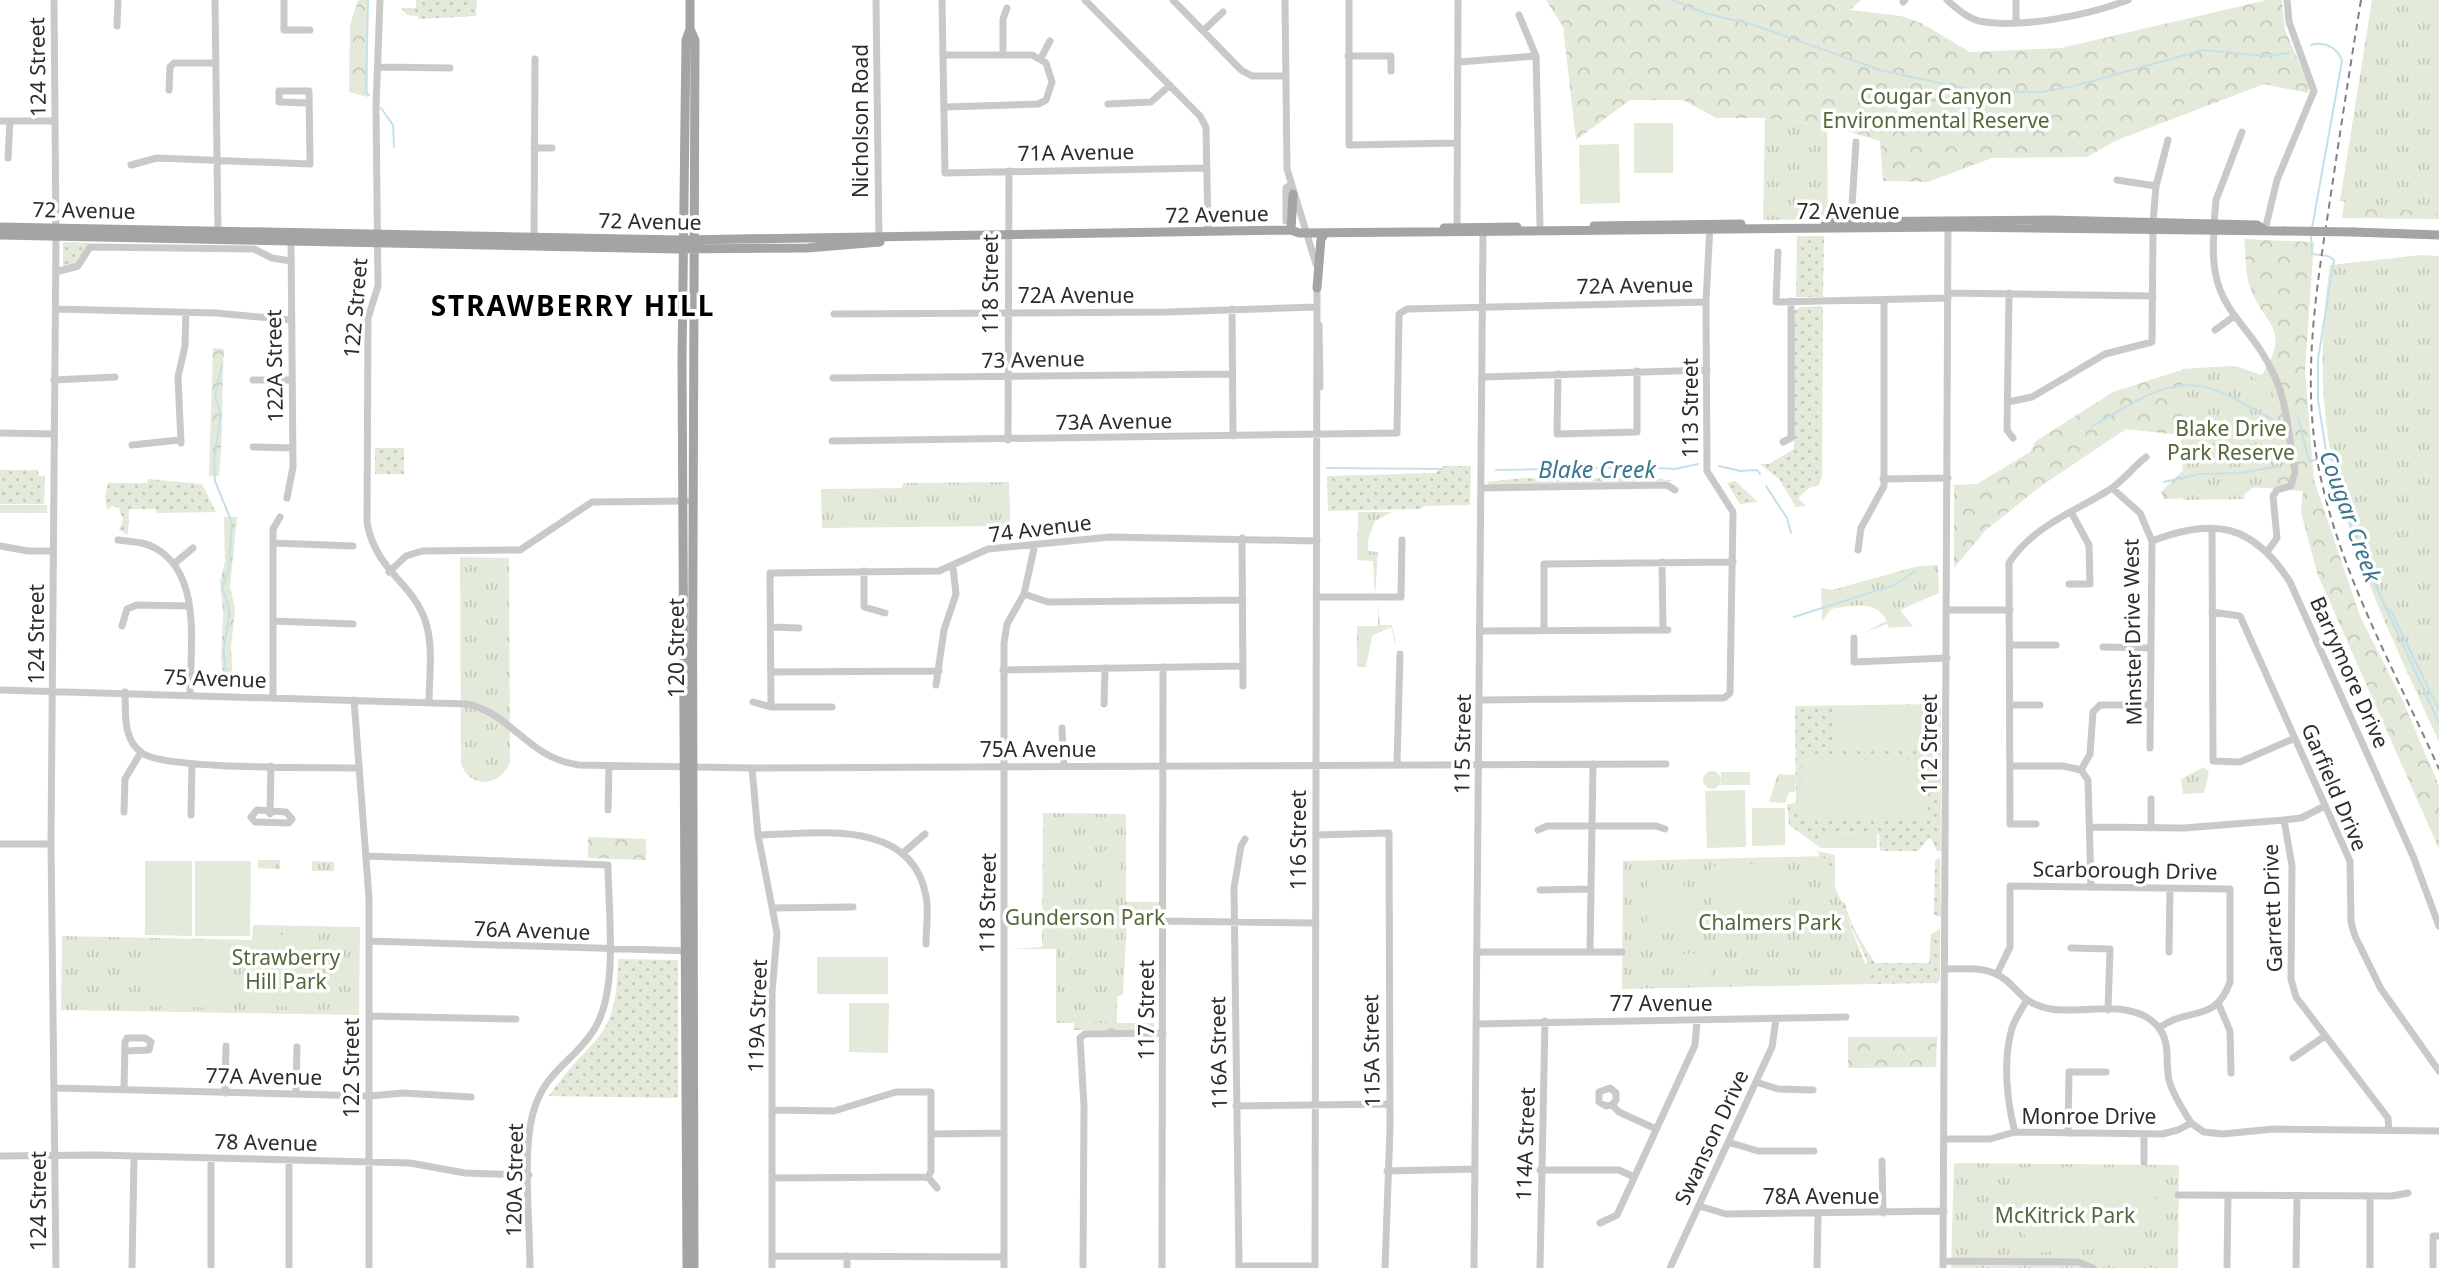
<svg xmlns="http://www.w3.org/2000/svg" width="2439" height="1268" font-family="'Noto Sans',sans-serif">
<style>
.grass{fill:url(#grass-dots)}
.forest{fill:url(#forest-crowns)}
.park{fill:url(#park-tufts)}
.pitch{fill:#e4ead9}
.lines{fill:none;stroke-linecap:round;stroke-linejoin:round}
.stream{stroke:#c4e0eb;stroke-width:2}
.minor{stroke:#c9c9c9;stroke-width:7}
.major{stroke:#a4a4a4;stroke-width:9}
.rail{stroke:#818181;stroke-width:2;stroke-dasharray:7 5;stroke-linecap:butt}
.major-bridge{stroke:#a4a4a4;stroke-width:9}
.labels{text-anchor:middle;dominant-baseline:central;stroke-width:7;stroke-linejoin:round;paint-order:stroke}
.street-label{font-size:21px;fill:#2c2c2c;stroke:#fff}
.park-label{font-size:21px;fill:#546839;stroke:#fff}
.water-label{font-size:23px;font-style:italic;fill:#3a778e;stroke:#fff}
.district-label{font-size:28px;font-weight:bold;letter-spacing:2px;fill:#000;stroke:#fff}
</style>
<defs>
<pattern id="grass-dots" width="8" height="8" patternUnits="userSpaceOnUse" patternTransform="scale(1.75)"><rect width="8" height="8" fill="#e4ead9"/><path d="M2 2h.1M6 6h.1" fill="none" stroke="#c4c9ba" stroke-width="1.8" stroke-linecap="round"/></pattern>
<pattern id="forest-crowns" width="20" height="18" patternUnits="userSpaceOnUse" patternTransform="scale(1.75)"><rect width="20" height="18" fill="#e4ead9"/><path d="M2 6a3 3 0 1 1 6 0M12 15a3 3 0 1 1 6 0" fill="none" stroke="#c4c9ba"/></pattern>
<pattern id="park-tufts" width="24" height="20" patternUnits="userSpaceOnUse" patternTransform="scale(1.75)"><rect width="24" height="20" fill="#e4ead9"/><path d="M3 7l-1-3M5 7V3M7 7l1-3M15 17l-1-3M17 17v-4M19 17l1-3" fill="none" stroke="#c4c9ba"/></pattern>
</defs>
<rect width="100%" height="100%" fill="#fff"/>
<path class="grass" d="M416 0H477L476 16 419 19 418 16 407 15 401 8H416Z
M1797 236H1824L1823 297H1796Z
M63 243 65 242 89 243 78 263 63 267Z
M1823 306 1822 475 1819 485 1809 488 1798 498 1806 506 1796 507 1779 479 1760 464H1769L1794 449V311L1800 307Z
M375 448H404V474H375Z
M1443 466H1471L1470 505 1425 506 1419 509 1328 511 1327 476 1436 473Z
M0 470H38L39 476H45L44 504H0Z
M1614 476H1647L1673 481 1490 485 1486 482 1523 478 1582 480Z
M148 479 202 484 216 512 158 513 155 509H129L128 535 119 530 123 520 119 508 113 506 107 510 105 496 108 483H147Z
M1735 481 1758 502 1740 504 1727 483Z
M1941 704V851H1937L1930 837 1918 851H1880L1879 834 1821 833V848L1789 825 1787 804 1796 803 1795 706Z
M1817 851 1835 855V888Z
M1940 858 1941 916 1938 917 1934 914 1935 860Z
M1839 900 1845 903C1851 928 1862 942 1875 963H1929L1931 934 1940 929V980L1937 983 1871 984 1864 970 1867 961Z
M618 959 678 960V1098L549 1096C591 1034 617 1045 618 959Z"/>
<path class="forest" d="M358 0H367L368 97 349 92 350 25Z
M1546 0H1820L1850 10 1901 16 1921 23 1970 52 2061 48 2267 0H2282L2285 30 2310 87 2308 93 2264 84 2115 141 2087 157 1992 158 1928 182 1883 181 1880 141 1827 125 1765 118H1716L1683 100H1630L1576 140 1563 27Z
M2439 164V219L2342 218 2348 172Z
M2244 239 2314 242 2305 370 2314 480 2360 616 2403 701 2439 786V849L2317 573 2301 512 2303 491 2254 487 2242 496 2164 499 2161 492 2185 468 2180 435 2126 429 2041 486 1986 530 1954 568V485L1977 484 2030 452 2036 441 2113 392 2178 371 2235 366 2262 375C2293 326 2263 327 2249 284 2245 271 2246 253 2244 239Z
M213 348 224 349C221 392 224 432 219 476H209Z
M224 517H237L230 587 235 608 231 648 233 685 225 686 221 660 223 612 220 582 225 561Z
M588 837 646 839V860L588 858Z
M1074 1023H1154V1031L1074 1030Z
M1848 1037H1937L1936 1067 1848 1068Z"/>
<path class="park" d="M1820 0H1861L1850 10Z
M2372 0H2439V214L2340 201Z
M1765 118 1827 125 1828 219 1763 220Z
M2422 255 2439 256V742C2361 568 2301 462 2330 265Z
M2231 366 2271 387 2288 468 2269 475 2268 487 2245 488 2244 499 2183 500 2182 369Z
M1009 482 1011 539 999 540 997 526 822 528 821 489 902 488 903 483Z
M0 505H47V513H0Z
M1358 512H1392L1375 521 1368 540V551L1378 552 1375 596 1373 561 1357 560Z
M460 557 509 558 510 762C501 786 471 790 461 764Z
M1938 565 1939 593 1900 610 1913 626 1889 628 1887 624 1861 634 1887 621C1876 599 1852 606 1831 609L1822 621 1821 588 1832 590 1918 566Z
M1378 604 1380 625H1392L1396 647 1391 627 1372 636 1366 667H1357V626H1378Z
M2204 767 2209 772 2204 793 2183 794 2181 779Z
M1703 780a9 9 0 1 1 18 0a9 9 0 1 1-18 0Z
M1778 774 1796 775 1795 792H1789L1785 803 1769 802Z
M1043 813 1126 814V902H1162L1161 919H1127L1123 995 1117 996V1023H1056V949H1012L1042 947Z
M1823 856 1873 984 1622 989 1623 861Z
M258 860H280V869L258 868Z
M312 861 334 862V871H312Z
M253 925 360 927 359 1015 61 1010 62 936 252 940Z
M1954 1163 2179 1165 2178 1268H1951Z"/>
<path class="pitch" d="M1634 123H1673V173H1634Z
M1619 144 1620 203 1580 204 1579 145Z
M1834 708H1922L1923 747 1834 748Z
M1802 758 1928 759V818H1801Z
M1721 772H1750V785H1721Z
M1745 790 1746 847 1707 848 1705 791Z
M1752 808H1785V845L1752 846Z
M1821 833 1877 834V848H1821Z
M1104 850 1120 851 1121 854 1119 895 1101 893Z
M145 861H192V936L145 935Z
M195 861H251L250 936H195Z
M1788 863 1790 915 1712 918 1711 866Z
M1647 880 1685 885 1708 931 1651 932 1647 928Z
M258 935H319L318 1007 257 1006Z
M141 947 234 949 233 1008 140 1006Z
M1710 953 1711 982H1676L1675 954Z
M817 957H888V994H817Z
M849 1003H889L888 1053 849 1052Z
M2065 1170 2139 1178 2152 1189 2161 1213 2107 1248 2032 1253 2012 1205 2013 1181Z"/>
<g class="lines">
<path class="stream" d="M368 0 366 92 369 95
M1672 0 1705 13 1754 25 1883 71 1978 91 2041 92 2074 86 2203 50 2266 56 2289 53
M2311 45C2325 41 2338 48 2342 61L2312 228
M381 108 393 125 394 147
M2311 234 2312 254 2328 256 2334 260 2318 359V400L2327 457 2336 463V477L2357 545 2439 723
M222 365 215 396 221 414 214 460 215 481 232 523 229 569 222 588C235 619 227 618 224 648 222 657 228 671 227 683
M2298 418 2309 461 2326 458
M2091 427C2127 407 2168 374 2212 389 2234 396 2255 411 2276 421
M1719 466 1740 471 1757 470 1760 474
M1327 468 1443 469
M1496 470 1642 467 1675 469 1698 464
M2164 482 2200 474 2241 473 2279 466
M1766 486 1787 518 1791 533
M2386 608 2391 611 2439 710
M1794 617 1894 585 1916 571"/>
<path class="minor" d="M54 0 56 236 51 844 56 1268
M215 0 218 234
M284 0V30H310
M380 0 376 107 378 286 368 318 367 523C376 571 412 582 425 620 434 645 429 677 429 703
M876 0 879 242
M942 0 945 173 1207 168
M1085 0 1200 116 1206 127 1208 231
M1173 0 1241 70 1252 76H1286
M1285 0 1287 169 1316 264
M1349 0V145L1457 143
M1947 0C1956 8 1967 18 1979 21 2021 29 2089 15 2128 0
M1903 2 1905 0
M1519 15 1536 56 1540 227
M2016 21V0
M117 26 118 0
M1203 31 1223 12
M945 55H1032L1046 63 1052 82 1046 100 1038 104 946 107
M1003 55V19L1007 8
M1348 56H1391V71
M1041 58 1050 41
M1459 62 1536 56
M379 67 450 68
M169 90 170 67 174 63H215
M1108 104 1151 102 1170 85
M0 121H55
M534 148H552
M8 158 10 121
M131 165 157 158 310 164 309 91H279V102L309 103
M2117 180 2156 186
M1286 221V188L1290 185
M1851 222 1856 142
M2153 222 2156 186 2168 140
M2214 224 2216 200 2242 132
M1457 227 1458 0
M2265 230 2277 180 2314 91 2289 22 2287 0
M2214 231C2207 313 2248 315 2275 377 2288 405 2289 442 2295 472L2291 486 2277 490 2273 496 2277 538 2267 552
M534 241 535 59
M1778 252 1776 302 1948 298
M56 272 78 266 90 247 254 249 272 258 291 261
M1948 293 2153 296
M2009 293 2007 430 2013 438
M56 309 216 313 291 320
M1232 309 1233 436
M834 314 1168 312 1317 307
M1319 325 1320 387
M2215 330 2233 317
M1558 374 1557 434 1637 432V371
M1482 377 1707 370
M833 378 1232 374
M54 380 115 377
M253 380H292
M2008 402 2032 397 2105 354 2152 342 2153 231
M0 433 54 434
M1008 440 1009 171
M832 441 1397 433 1399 314 1407 309 1706 302
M1783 442 1791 438V301
M181 443 178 377 185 346 186 312
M132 445 179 440
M253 447 293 448
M1883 479 1948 478
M1482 488 1667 485 1675 490
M2112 488 2140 513 2152 541 2150 748
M287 498 293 467 291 237
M2212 529 2213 761 2240 762 2295 738
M1242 538 1243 686
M118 540C131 542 143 541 155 548 203 574 190 649 190 694
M2152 541C2214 517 2253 524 2290 582L2413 856 2439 926
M273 543 353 546
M0 546 28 551H53
M1858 550 1861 528 1884 486V300
M1662 562 1663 628
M175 563 193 548
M864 571V607L885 613
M389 572 406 556 422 551 520 550 592 502 688 501
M2069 584H2090L2089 545 2071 512
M1024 594 1048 602 1243 600
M1317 597H1401L1402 540
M1947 610H2010
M2212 612 2240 616 2350 861 2351 922 2355 936 2381 989 2439 1071
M273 621 353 624
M122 626 127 609 137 605 189 606
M771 627 799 628
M1544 629V564L1733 562
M1481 631 1668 630
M1854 638V662L1947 658
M2010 645H2056
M2103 647 2151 648
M1003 670 1243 666
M771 672 939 671
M936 685 944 630 956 594 953 567
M0 690 467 704C513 714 527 758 579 765L752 768 1666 764
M125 692C126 713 122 739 142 753 165 770 320 767 358 768
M273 697V529L280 517
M354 700 369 898V1268
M1480 700 1714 698H1724L1730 693 1733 512 1707 471 1706 302 1710 225
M753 702 771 707H832
M1104 704 1105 668
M2010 705H2040
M771 707 770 573 939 571 988 549 1110 537 1317 541
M1062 728 1064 767
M1397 764 1400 654
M2010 766H2063L2081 770 2088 780 2091 887
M752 768 758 835 777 933 772 993V1268
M2081 770 2090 754 2093 712 2100 705H2150
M257 810 286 812 292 819 289 823 255 822 251 817Z
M608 810 609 766
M124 812 125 779 141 752
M270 814 271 766
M191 815 192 764
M2284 820 2292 866 2291 979 2296 997 2388 1118 2389 1130
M2036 824H2010L2009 563C2033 526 2074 512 2109 490 2123 481 2133 467 2146 457
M2091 827 2184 828 2284 820 2301 818 2325 806
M2151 828V799
M1538 830 1547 826H1656L1665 829
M758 835C816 834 912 817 926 896 929 911 926 929 926 944
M1316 835 1389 833 1390 1128 1385 1268
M0 844H51
M903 853 925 834
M366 856 608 865C608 912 619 988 595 1028 575 1062 545 1069 533 1113 522 1154 530 1224 530 1268
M1540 890 1591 889
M772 908 853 907
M1164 921 1316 923
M369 941 690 951
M2071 948 2110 949 2108 1010
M1590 950 1593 764
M1478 952H1622
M2169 952 2170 888
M1946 969C1962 969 1979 967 1994 973 2018 983 2017 1003 2051 1009 2084 1014 2135 997 2159 1028 2171 1044 2165 1062 2169 1080 2173 1096 2183 1109 2191 1123
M1997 974 2010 947V886L2230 889V982C2215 1024 2189 1006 2159 1028
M2219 1005 2230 1031 2231 1073
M369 1016 516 1019
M1477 1024 1846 1017
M2293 1058 2325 1036
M1756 1082 1778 1089 1813 1090
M55 1088 369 1096 403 1093 471 1097
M124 1089 125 1042 127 1038H145L151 1042 149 1050 125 1051
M225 1093 226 1046
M296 1094 297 1047
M1612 1105 1616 1100V1093L1610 1088 1599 1092V1102L1606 1106 1612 1105 1619 1112 1656 1129
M1236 1106 1390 1104
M772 1110 834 1111 896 1092H931V1171L928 1177
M2015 1132C2007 1102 2003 1063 2011 1032 2013 1021 2021 1011 2026 1001
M2068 1133 2069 1072H2106
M931 1134 1004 1133
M1944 1139H1990L2015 1132 2162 1134 2178 1130 2191 1123 2204 1132 2223 1134 2273 1129 2439 1131
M1728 1142 1758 1151H1814
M0 1156 95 1155 410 1163 465 1173 529 1175
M289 1160V1268
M1882 1161 1883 1213
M2144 1162V1134
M1540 1170H1619L1634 1177
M1387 1171 1475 1169
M928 1177 937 1188
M772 1178 928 1177
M2178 1195 2392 1196 2408 1193
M1699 1206 1726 1214 1944 1211
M1600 1223 1617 1215 1695 1045 1697 1021
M772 1256 1004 1257
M847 1256V1268
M1944 1261 2078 1262 2093 1268
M1239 1266H1315
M132 1268 134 1157
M211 1268V1159
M1004 1268V643L1007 624 1024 594 1035 544
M1083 1268 1084 1106 1080 1038 1085 1034 1163 1033
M1162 1268 1163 667
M1239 1268 1234 888 1241 846 1245 839
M1315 1268 1317 283
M1474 1268 1483 233 1486 231
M1540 1268 1545 1021
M1670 1268 1772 1047 1776 1019
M1817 1268 1818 1214
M1943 1268 1948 222
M2227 1268 2228 1195
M2296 1268 2297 1196
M2370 1268V1196
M2433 1268V1236H2439"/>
<path class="major" d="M690 29 695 40C693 449 691 859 694 1268
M1825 222 2049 220 2257 225 2265 230
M1594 226 1741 224
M0 227 680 240 1291 230 1299 233 1955 227 2283 231
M1444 228 1517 227
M1291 230 1293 194
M2353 232 2439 235
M0 235 676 249 807 248 880 242
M1317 288 1321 239 1325 233
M687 1268 682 361 686 40 690 29V0"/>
<path class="rail" d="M2361 0C2350 67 2340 133 2330 200 2317 285 2303 367 2316 453 2334 564 2394 668 2439 769"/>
<path class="major-bridge" d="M2283 231 2353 232"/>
</g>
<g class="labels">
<g class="street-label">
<text transform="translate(37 67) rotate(-91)">124 Street</text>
<text transform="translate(860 121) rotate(-90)">Nicholson Road</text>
<text transform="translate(1076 152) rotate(-1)">71A Avenue</text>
<text transform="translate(84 210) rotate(1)">72 Avenue</text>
<text x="1848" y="211">72 Avenue</text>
<text transform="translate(1217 214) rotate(-1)">72 Avenue</text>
<text transform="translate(650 221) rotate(1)">72 Avenue</text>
<text transform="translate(990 284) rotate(-90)">118 Street</text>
<text transform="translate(1635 285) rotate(-1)">72A Avenue</text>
<text x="1076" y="295">72A Avenue</text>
<text transform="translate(355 308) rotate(-85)">122 Street</text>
<text transform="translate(1033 359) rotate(-1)">73 Avenue</text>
<text transform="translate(274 366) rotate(-91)">122A Street</text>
<text transform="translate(1690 408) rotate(-90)">113 Street</text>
<text transform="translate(1114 421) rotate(-1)">73A Avenue</text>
<text transform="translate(1040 528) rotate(-7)">74 Avenue</text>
<text transform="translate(2132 632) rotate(-91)">Minster Drive West</text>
<text transform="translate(36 634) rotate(-90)">124 Street</text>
<text transform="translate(676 648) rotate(-90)">120 Street</text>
<text transform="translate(2350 672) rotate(66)">Barrymore Drive</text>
<text transform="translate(215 678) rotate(2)">75 Avenue</text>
<text transform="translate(1462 744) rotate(-89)">115 Street</text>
<text transform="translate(1929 744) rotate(-90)">112 Street</text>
<text x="1038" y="749">75A Avenue</text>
<text transform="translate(2335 787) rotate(67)">Garfield Drive</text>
<text transform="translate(1298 840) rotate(-90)">116 Street</text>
<text transform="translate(2125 870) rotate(1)">Scarborough Drive</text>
<text transform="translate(987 903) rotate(-89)">118 Street</text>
<text transform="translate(2272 908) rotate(-92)">Garrett Drive</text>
<text transform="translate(532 930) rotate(2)">76A Avenue</text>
<text x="1661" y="1003">77 Avenue</text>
<text transform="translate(1146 1010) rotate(-90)">117 Street</text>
<text transform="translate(757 1016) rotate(-88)">119A Street</text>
<text transform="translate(1371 1051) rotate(-91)">115A Street</text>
<text transform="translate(1218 1053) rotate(-91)">116A Street</text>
<text transform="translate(351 1068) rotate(-90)">122 Street</text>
<text transform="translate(264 1076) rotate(1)">77A Avenue</text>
<text x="2089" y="1116">Monroe Drive</text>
<text transform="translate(1711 1137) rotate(-65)">Swanson Drive</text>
<text transform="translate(266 1142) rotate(1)">78 Avenue</text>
<text transform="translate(1525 1144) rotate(-88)">114A Street</text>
<text transform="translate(514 1180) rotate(-89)">120A Street</text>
<text x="1821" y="1196">78A Avenue</text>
<text transform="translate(38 1201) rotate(-90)">124 Street</text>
</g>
<g class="park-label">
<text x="1936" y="96">Cougar Canyon<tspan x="1936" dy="24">Environmental Reserve</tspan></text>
<text x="2231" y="428">Blake Drive<tspan x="2231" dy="24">Park Reserve</tspan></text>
<text x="1085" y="917">Gunderson Park</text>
<text x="1770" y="922">Chalmers Park</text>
<text x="286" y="957">Strawberry<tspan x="286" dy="24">Hill Park</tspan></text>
<text x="2065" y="1215">McKitrick Park</text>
</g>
<g class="water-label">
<text x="1597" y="469">Blake Creek</text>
<text transform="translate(2351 516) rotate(70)">Cougar Creek</text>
</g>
<g class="district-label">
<text x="573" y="305">STRAWBERRY HILL</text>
</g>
</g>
</svg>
